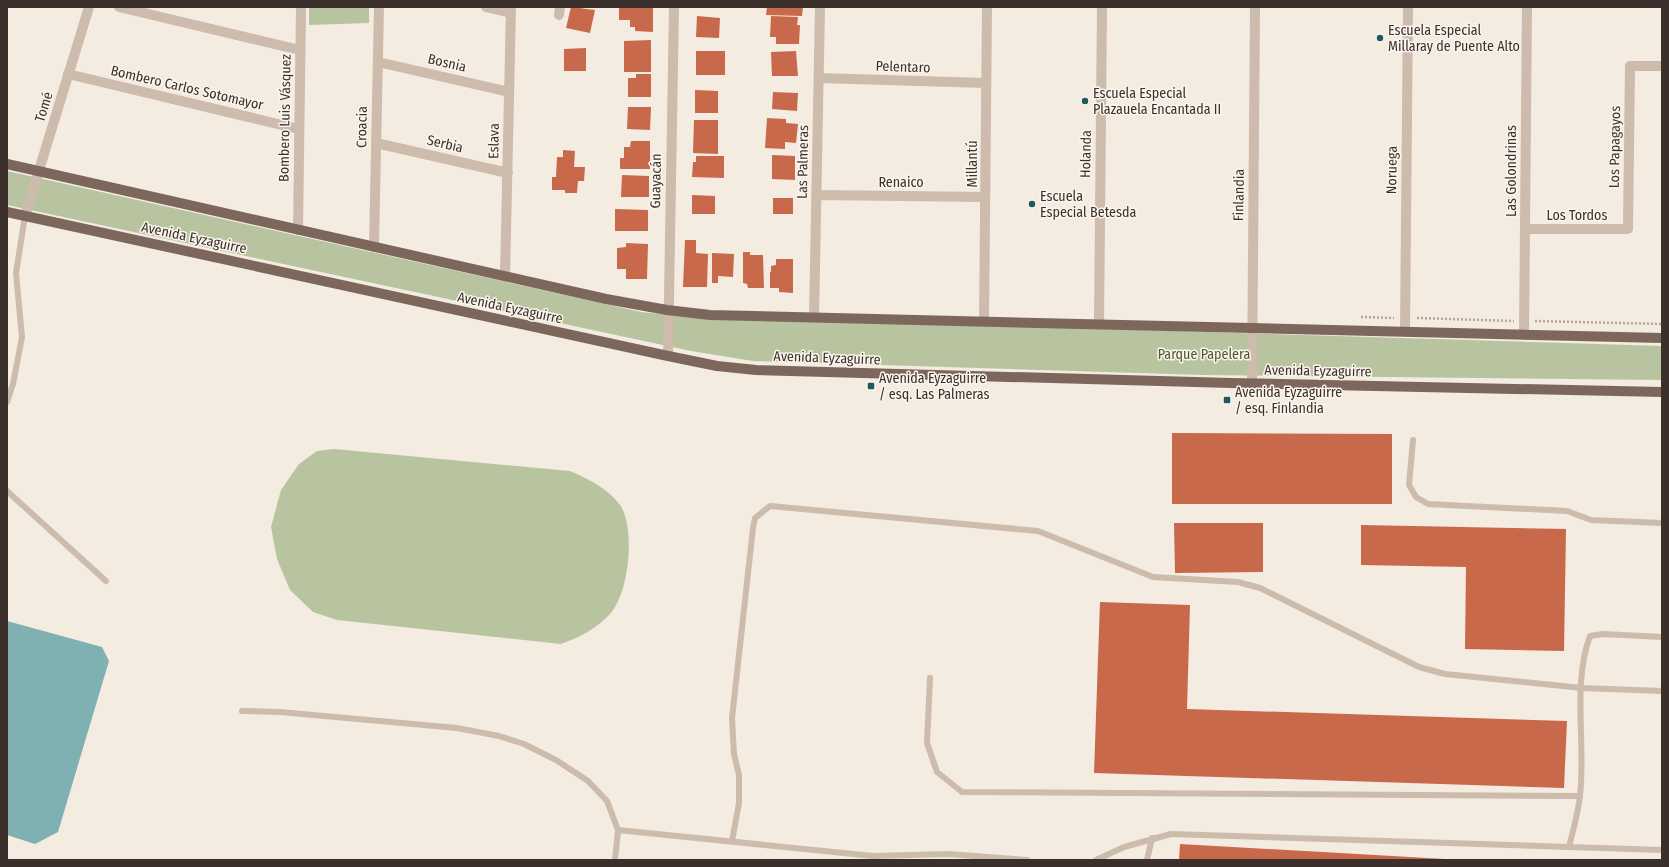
<svg xmlns="http://www.w3.org/2000/svg" width="1669" height="867" font-family="'Fira Sans Condensed',sans-serif">
<style>
.green{fill:#b8c4a0}
.water{fill:#7fb0b2}
.building{fill:#c8694b}
.lines{fill:none;stroke-linecap:round;stroke-linejoin:round}
.path{stroke:#b9a596;stroke-width:2.5;stroke-dasharray:2 2;stroke-linecap:butt}
.service{stroke:#cdbbac;stroke-width:6}
.minor{stroke:#cdbbac;stroke-width:10}
.tertiary{stroke:#cdbbac;stroke-width:10}
.primary{stroke:#7d675c;stroke-width:10}
.poi-dot{fill:#1f5a5e;stroke:#fbf5ee;stroke-width:1.5}
.labels{text-anchor:middle;dominant-baseline:central;stroke-width:3;stroke-linejoin:round;paint-order:stroke}
.poi-label{font-size:14px;fill:#3b302b;stroke:#fbf5ee;text-anchor:start}
.street-label{font-size:14px;fill:#3b302b;stroke:#fbf5ee}
.park-label{font-size:14px;fill:#4a5a2e;stroke:#fbf5ee}
</style>
<rect width="100%" height="100%" fill="#f4ebe1"/>
<path class="green" d="M309 7H369V23L309 25Z
M7 171 641 312 678 316 1662 346V380L1203 375 753 361 691 351 7 205Z
M334 449 570 471C588 479 608 488 620 505 636 528 629 594 610 614 596 629 580 637 561 644L337 620 313 612 290 590 277 559 271 527 281 490 299 464 317 451Z"/>
<path class="water" d="M7 621 102 647 109 661 58 832 35 844 7 835Z"/>
<path class="building" d="M571 7 595 10 590 33 566 28Z
M619 7H653V32L635 31V27H630V20H619Z
M767 7H803L802 16 766 15Z
M697 16 720 18 719 38 696 37Z
M771 16 798 17 797 25H800L799 44H776V37H770Z
M651 40V72H624V41Z
M586 48V71H564V49Z
M696 51H725V75H696Z
M796 51 798 76H772L771 52Z
M636 74H651V97H628V78H636Z
M695 90 718 91V113H695Z
M773 92 798 93 797 111 772 109Z
M628 107H651L650 130 627 129Z
M767 118 786 119V123L798 124 796 143 785 142V149L765 148Z
M694 120H718V154L693 153Z
M631 141H650V169H620V158H624V147H630Z
M563 150 575 151 574 167H585L584 181H578L577 193H565V190H552V177H556L557 157H563Z
M772 155 795 156V180L772 179Z
M696 156H724V178L692 177 693 162H696Z
M622 175 649 176V197H621Z
M692 195 715 196V214H692Z
M773 198H793V214H773Z
M615 209 648 210V231H615Z
M685 240H696V253L708 254 707 287H683Z
M626 243 648 244 647 279H626V269H617V248L626 247Z
M743 252H750V255H763L764 288H748L747 284 743 283Z
M712 253 734 254 733 277 718 276V283H712Z
M776 259H793V293L779 292V288H770V272H771V266L776 265Z
M1172 433 1392 434V504H1172Z
M1174 523H1263V572L1175 573Z
M1361 525 1566 529 1564 651 1465 649 1466 567 1361 565Z
M1100 602 1190 605 1187 709 1567 721 1564 788 1094 773Z
M1180 844 1445 859V860H1179Z"/>
<g class="lines">
<path class="path" d="M1361 317 1394 318
M1417 318 1514 321
M1535 321 1662 324"/>
<path class="service" d="M7 402 13 384 22 337 16 273 25 216
M1413 440 1409 485 1416 497 1428 504 1567 511 1591 520 1662 523
M7 491 106 581
M1662 637 1603 634 1590 636C1572 684 1586 745 1580 796 1578 813 1573 831 1569 847L1662 850
M930 678 927 743 937 772 962 792 1580 796
M242 711 280 712 457 728 499 736 524 744 556 760 588 781 607 801 618 830 615 860
M618 830 873 856 948 854 1027 860
M732 841 739 803V775L734 754 732 718 753 528 755 518 770 506 1038 531 1153 577 1238 582 1260 588 1419 667 1445 674 1582 688 1662 691
M1096 860 1124 847 1171 834 1569 847
M1147 860 1152 838"/>
<path class="minor" d="M119 7 300 50
M486 7 511 13
M559 15 560 7
M378 62 509 92
M68 74 299 129
M819 78 986 83
M376 143 508 173
M816 195 985 197
M1525 229H1628L1630 66H1662
M298 230 301 7
M374 247 379 7
M505 276 511 7
M814 318 820 7
M984 322 987 7
M1099 325 1102 7
M1405 332 1408 7
M1524 335 1527 7
M668 356 674 7
M1252 384 1255 7"/>
<path class="tertiary" d="M25 216 89 7"/>
<path class="primary" d="M7 164 606 299 667 310 710 315 1662 338
M7 212 668 356 717 366 756 370 1231 383 1662 392"/>
</g>
<g class="poi-dot">
<circle cx="1380" cy="38" r="4"/>
<circle cx="1085" cy="101" r="4"/>
<circle cx="1032" cy="204" r="4"/>
<rect x="867" y="382" width="8" height="8" rx="2"/>
<rect x="1223" y="396" width="8" height="8" rx="2"/>
</g>
<g class="labels">
<g class="poi-label">
<text x="1388" y="30">Escuela Especial<tspan x="1388" dy="16">Millaray de Puente Alto</tspan></text>
<text x="1093" y="93">Escuela Especial<tspan x="1093" dy="16">Plazauela Encantada II</tspan></text>
<text x="1040" y="196">Escuela<tspan x="1040" dy="16">Especial Betesda</tspan></text>
<text x="879" y="378">Avenida Eyzaguirre<tspan x="879" dy="16">/ esq. Las Palmeras</tspan></text>
<text x="1235" y="392">Avenida Eyzaguirre<tspan x="1235" dy="16">/ esq. Finlandia</tspan></text>
</g>
<g class="street-label">
<text transform="translate(447 63) rotate(13)">Bosnia</text>
<text transform="translate(903 67) rotate(2)">Pelentaro</text>
<text transform="translate(187 88) rotate(13)">Bombero Carlos Sotomayor</text>
<text transform="translate(44 107) rotate(-73)">Tomé</text>
<text transform="translate(285 118) rotate(-89)">Bombero Luis Vásquez</text>
<text transform="translate(362 127) rotate(-89)">Croacia</text>
<text transform="translate(494 141) rotate(-89)">Eslava</text>
<text transform="translate(445 144) rotate(13)">Serbia</text>
<text transform="translate(1615 147) rotate(-89)">Los Papagayos</text>
<text transform="translate(1086 154) rotate(-89)">Holanda</text>
<text transform="translate(803 162) rotate(-89)">Las Palmeras</text>
<text transform="translate(972 164) rotate(-90)">Millantú</text>
<text transform="translate(1392 170) rotate(-89)">Noruega</text>
<text transform="translate(1511 171) rotate(-90)">Las Golondrinas</text>
<text transform="translate(656 181) rotate(-89)">Guayacán</text>
<text x="901" y="182">Renaico</text>
<text transform="translate(1239 195) rotate(-89)">Finlandia</text>
<text x="1577" y="215">Los Tordos</text>
<text transform="translate(194 238) rotate(12)">Avenida Eyzaguirre</text>
<text transform="translate(510 308) rotate(12)">Avenida Eyzaguirre</text>
<text transform="translate(827 358) rotate(2)">Avenida Eyzaguirre</text>
<text transform="translate(1318 371) rotate(1)">Avenida Eyzaguirre</text>
</g>
<g class="park-label">
<text x="1204" y="354">Parque Papelera</text>
</g>
</g>
<rect width="1669" height="867" fill="none" stroke="#3b302b" stroke-width="16"/>
</svg>
